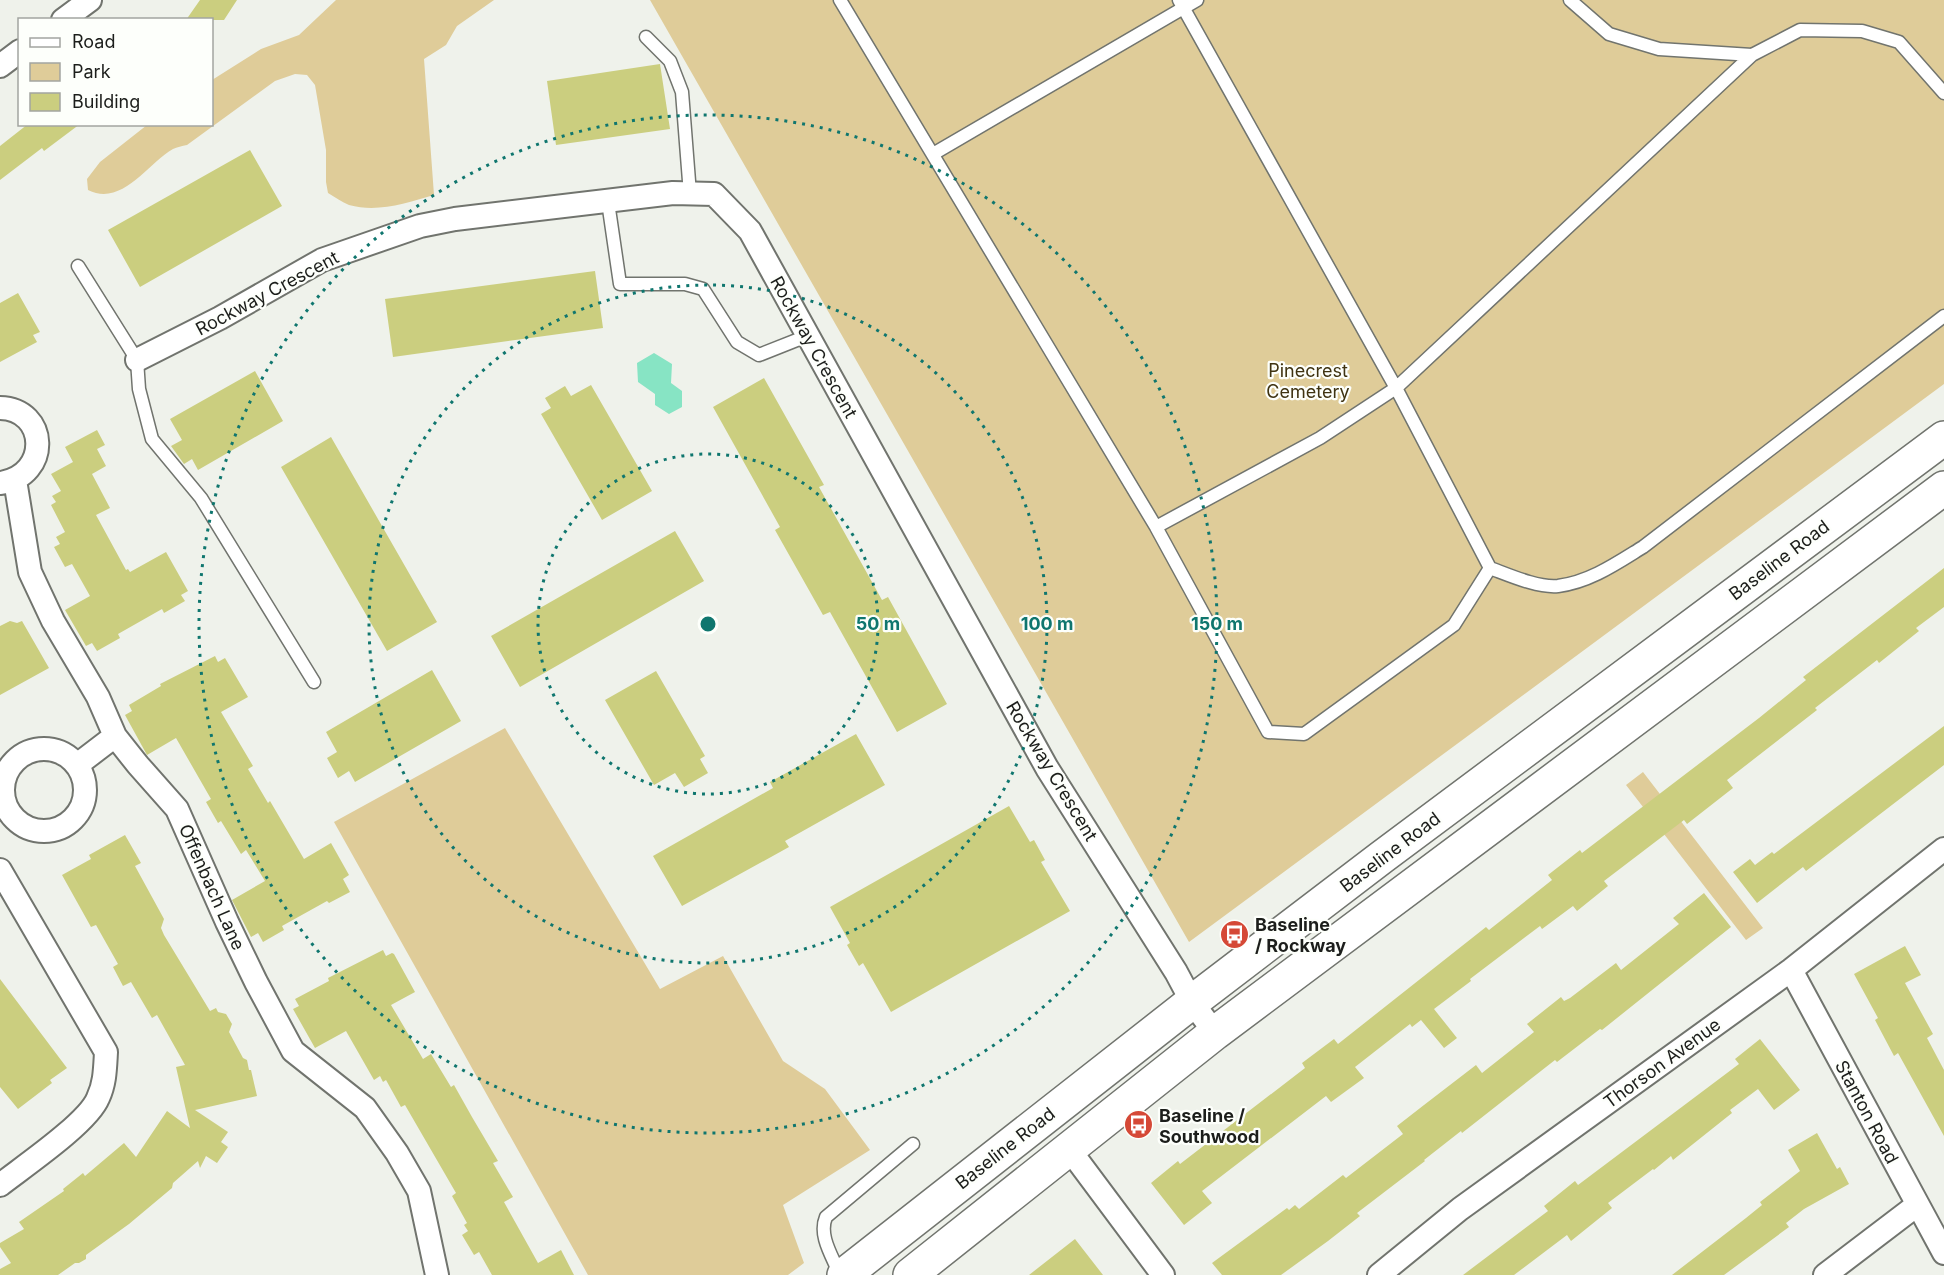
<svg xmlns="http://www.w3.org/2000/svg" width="1944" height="1275" font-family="Inter,sans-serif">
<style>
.green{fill:#dfcc99}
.water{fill:#87e4c4}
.building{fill:#cbce7f}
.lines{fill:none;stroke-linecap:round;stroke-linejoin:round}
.service-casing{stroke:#71746e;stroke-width:15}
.minor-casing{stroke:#71746e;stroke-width:26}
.primary-casing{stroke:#71746e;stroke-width:36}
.service{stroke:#fff;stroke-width:12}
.minor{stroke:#fff;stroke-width:22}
.primary{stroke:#fff;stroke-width:33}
.ring{fill:none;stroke:#0f766e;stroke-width:3;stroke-dasharray:3 6}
.labels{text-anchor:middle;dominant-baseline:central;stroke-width:4.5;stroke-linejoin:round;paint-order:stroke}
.street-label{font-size:18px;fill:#1c1e1b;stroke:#fdfffb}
.park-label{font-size:18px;fill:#3f3311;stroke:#fdfffb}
.poi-label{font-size:18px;font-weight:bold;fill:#1c1e1b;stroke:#fdfffb;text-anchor:start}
.centre{fill:#0f766e;stroke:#fdfffb;stroke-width:3}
.ring-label{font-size:18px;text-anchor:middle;font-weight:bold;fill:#0f766e;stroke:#fdfffb;stroke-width:4.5;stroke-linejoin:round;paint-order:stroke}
</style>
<rect width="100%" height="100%" fill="#eff2eb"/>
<path class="green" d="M336 0H494L457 26 446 45 424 59 434 195C406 203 378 213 349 205 342 202 335 197 328 193L326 182V150L315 85 307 75 295 74 275 81 187 145C182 146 177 147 173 149 147 164 122 207 88 190L87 179 100 162 147 125 212 124V80L261 49 299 35Z
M650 0H1944V384L1189 942Z
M505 728 660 989 723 956 783 1061 825 1089 870 1150 783 1205 804 1263 788 1275H588L334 822Z
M1643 772 1763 928 1746 940 1626 785Z"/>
<path class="water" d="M654 353 672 364 671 383 682 391V407L669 414 655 405V394L638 382 637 363Z"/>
<path class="building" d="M200 0H237L224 20H186Z
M660 64 670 129 556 145 547 81Z
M28 124H80L44 151 42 148 0 180V146Z
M250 150 282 206 140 287 108 230Z
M595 271 603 328 393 357 385 299Z
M18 293 40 332 33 335 37 342 0 362V303Z
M255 371 283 421 198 470 192 459 184 464 171 446 182 440 170 419Z
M764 378 824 485 819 487 882 600 888 597 947 704 897 732 830 612 823 615 775 530 780 527 713 407Z
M591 385 652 491 602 520 541 414 551 408 545 398 565 386 571 396Z
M97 430 105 445 97 449 106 466 92 474 110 508 96 515 126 570 128 569 130 572 166 552 188 591 181 595 185 601 164 613 162 609 118 634 120 638 97 651 92 643 86 646 65 610 90 596 72 564 65 567 54 547 60 544 56 537 65 532 51 505 56 502 52 496 61 491 51 474 73 462 65 447Z
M331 437 437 622 387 651 281 467Z
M675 531 704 581 520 687 491 636Z
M1944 568V607L1916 628 1919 631 1879 663 1877 660 1815 708 1817 710 1727 780 1733 788 1687 824 1684 820 1604 881 1608 886 1577 911 1573 906 1542 929 1540 926 1470 979 1471 981 1434 1009 1457 1038 1444 1048 1421 1020 1412 1027 1410 1024 1355 1067 1364 1078 1331 1102 1326 1096 1202 1191 1212 1203 1184 1225 1151 1183 1178 1161 1180 1164 1305 1068 1302 1063 1334 1039 1338 1044 1486 927 1489 930 1552 880 1548 875 1580 850 1582 853 1759 718 1806 680 1803 677Z
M10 621 17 623 22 621 49 668 0 695V626Z
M215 656 218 662 225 658 248 697 221 712 253 766 248 769 268 803 270 801 304 859 331 843 349 875 343 879 350 892 329 903 327 901 282 926 284 930 263 942 258 933 251 937 232 900 265 881 246 850 241 854 221 821 218 823 206 802 211 799 176 738 147 755 125 715 132 711 129 705 161 686 160 684Z
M432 670 461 721 355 782 349 771 338 778 327 758 337 752 326 732Z
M656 671 705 756 700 759 708 773 684 787 675 773 654 785 605 700Z
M1944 726V765L1806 871 1803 867 1757 903 1733 872 1750 859 1755 865 1772 852 1774 854Z
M856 734 885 785 785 841 789 847 682 906 653 856 773 788 770 782Z
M1009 806 1030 842 1034 840 1045 860 1041 862 1070 911 891 1012 863 963 859 966 847 945 850 943 830 907Z
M125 835 141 863 135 866 164 919 161 928 164 935 210 1011 216 1008 218 1012 226 1014 232 1024 229 1032 243 1058 247 1060 249 1070H251L257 1096 195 1110 228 1132 221 1142 228 1147 217 1163 206 1156 200 1168 198 1161 173 1183 172 1188 129 1224 86 1255V1259L79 1263H75L58 1275H0V1269L11 1263 0 1247V1243L24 1229 19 1222 64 1191 63 1189 83 1173 85 1176 124 1143 136 1157 167 1111 190 1128 176 1067 185 1065 157 1015 152 1018 131 982 123 986 113 967 118 964 96 925 91 927 62 875 91 859 89 855Z
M1704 893 1731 927 1602 1030 1600 1029 1557 1062 1555 1060 1462 1133 1461 1131 1424 1160 1425 1161 1357 1213 1360 1216 1328 1241 1281 1275H1222L1212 1263 1287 1208 1289 1210 1295 1205 1299 1209 1343 1175 1346 1178 1403 1134 1397 1126 1424 1105 1476 1065 1482 1073 1534 1032 1527 1024 1561 997 1564 1001 1570 998 1616 963 1621 970 1679 924 1673 918Z
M1905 946 1921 975 1905 983 1933 1034 1927 1038 1944 1070V1136L1898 1053 1894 1056 1875 1020 1878 1018 1854 974Z
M383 950 386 956 392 953 394 954 415 992 391 1005 423 1059 431 1054 451 1087 454 1085 472 1117 498 1161 493 1163 513 1197 504 1202 538 1263 561 1250 574 1275H492L479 1252 474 1255 462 1235 468 1231 464 1225 467 1223 452 1196 456 1193 405 1105 401 1107 386 1080 383 1082 380 1076 374 1080 346 1031 315 1048 293 1009 299 1006 295 999 329 981 328 978Z
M0 979 67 1068 50 1080 52 1083 18 1109 0 1087Z
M1760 1039 1800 1090 1774 1110 1758 1089 1730 1110 1732 1113 1673 1160 1671 1156 1654 1170 1653 1169 1608 1203 1612 1208 1571 1241 1567 1235 1514 1275H1463L1548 1211 1544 1206 1575 1181 1578 1185 1739 1064 1735 1059Z
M1817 1133 1837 1169 1840 1167 1849 1184 1804 1209 1786 1223 1789 1227 1724 1275H1672L1746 1218 1762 1205 1760 1202 1800 1171 1788 1150Z
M1075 1239 1103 1275H1029Z"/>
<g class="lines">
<defs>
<path id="service" d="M840 0 1156 527 1268 732 1304 734 1454 625 1490 568
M1179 0 1396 388 1490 568C1509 575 1538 588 1558 586 1590 582 1617 563 1643 547L1944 316
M1570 0 1609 34 1659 49 1752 55
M646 37 670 61 682 92 690 194
M933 154 1197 0
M608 202 620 284H685L703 289 737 342 759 355 807 336
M78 266 137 360 139 389 152 439 201 498 314 682
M1156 527 1320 438 1396 388 1752 55 1800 30 1862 31 1899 42 1944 93
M840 1275C833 1257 818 1236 826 1217L913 1144"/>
<path id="minor" d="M63 20 90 0
M0 66 20 51
M137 360 220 318 322 260 420 226 455 219 673 193 714 194 750 231 1047 768 1176 972 1192 1002 1215 1033
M0 408C48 409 51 475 1 483
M15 480 30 572 53 621 98 697 115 736 138 765 177 809 227 922 256 982 293 1051 365 1108 397 1153 419 1191 437 1275
M3 790a41 41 0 1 1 82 0a41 41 0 1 1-82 0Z
M77 765 115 736
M0 870 106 1052C105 1069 105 1083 98 1098 88 1123 23 1167 0 1185
M1791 970 1944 1253
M1069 1149 1163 1275
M1379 1275 1460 1209 1791 970 1944 849
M1825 1275 1917 1205"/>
<path id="primary" d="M844 1275 1192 1002 1382 857 1944 438
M910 1275 1215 1033 1944 488"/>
</defs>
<use href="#service" class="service-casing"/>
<use href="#minor" class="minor-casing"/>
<use href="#primary" class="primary-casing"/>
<use href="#service" class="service"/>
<use href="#minor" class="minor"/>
<use href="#primary" class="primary"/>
</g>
<g class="ring">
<circle cx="708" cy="624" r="170"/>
<circle cx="708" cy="624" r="339"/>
<circle cx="708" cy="624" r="509"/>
</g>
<defs>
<symbol id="bus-disc" viewBox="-11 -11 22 22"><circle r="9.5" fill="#d54937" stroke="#fdfffb"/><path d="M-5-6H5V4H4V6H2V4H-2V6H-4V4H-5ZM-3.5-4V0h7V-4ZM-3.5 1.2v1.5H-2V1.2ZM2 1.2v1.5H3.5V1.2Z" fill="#fff"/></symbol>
</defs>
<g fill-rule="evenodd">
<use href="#bus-disc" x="1218" y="918" width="33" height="33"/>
<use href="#bus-disc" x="1122" y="1108" width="33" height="33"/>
</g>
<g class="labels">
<g class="street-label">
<text transform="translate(267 293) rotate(-28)">Rockway Crescent</text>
<text transform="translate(814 347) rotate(61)">Rockway Crescent</text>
<text transform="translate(1779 560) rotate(-37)">Baseline Road</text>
<text transform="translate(1052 771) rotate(59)">Rockway Crescent</text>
<text transform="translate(1390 852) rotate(-37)">Baseline Road</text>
<text transform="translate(212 887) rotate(66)">Offenbach Lane</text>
<text transform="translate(1662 1063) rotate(-36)">Thorson Avenue</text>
<text transform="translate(1867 1112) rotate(62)">Stanton Road</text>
<text transform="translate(1005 1148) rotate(-38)">Baseline Road</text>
</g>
<g class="park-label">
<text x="1308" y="370">Pinecrest<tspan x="1308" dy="21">Cemetery</tspan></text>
</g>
<g class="poi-label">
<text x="1255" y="924">Baseline<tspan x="1255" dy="21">/ Rockway</tspan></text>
<text x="1159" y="1115">Baseline /<tspan x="1159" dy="21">Southwood</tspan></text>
</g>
</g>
<circle cx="708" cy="624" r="9" class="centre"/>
<g class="ring-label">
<text x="878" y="630">50 m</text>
<text x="1047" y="630">100 m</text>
<text x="1217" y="630">150 m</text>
</g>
<rect x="18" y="18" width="195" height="108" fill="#fdfffb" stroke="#a3a5a1" stroke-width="1.5"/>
<rect x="30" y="38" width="30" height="9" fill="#ffffff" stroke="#a3a5a1" stroke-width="1.5"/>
<text x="72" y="48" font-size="18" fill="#1c1e1b">Road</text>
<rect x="30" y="63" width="30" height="18" fill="#dfcc99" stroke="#a3a5a1" stroke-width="1.5"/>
<text x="72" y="78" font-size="18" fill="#1c1e1b">Park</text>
<rect x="30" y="93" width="30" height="18" fill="#cbce7f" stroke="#a3a5a1" stroke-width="1.5"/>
<text x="72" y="108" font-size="18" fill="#1c1e1b">Building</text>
</svg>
